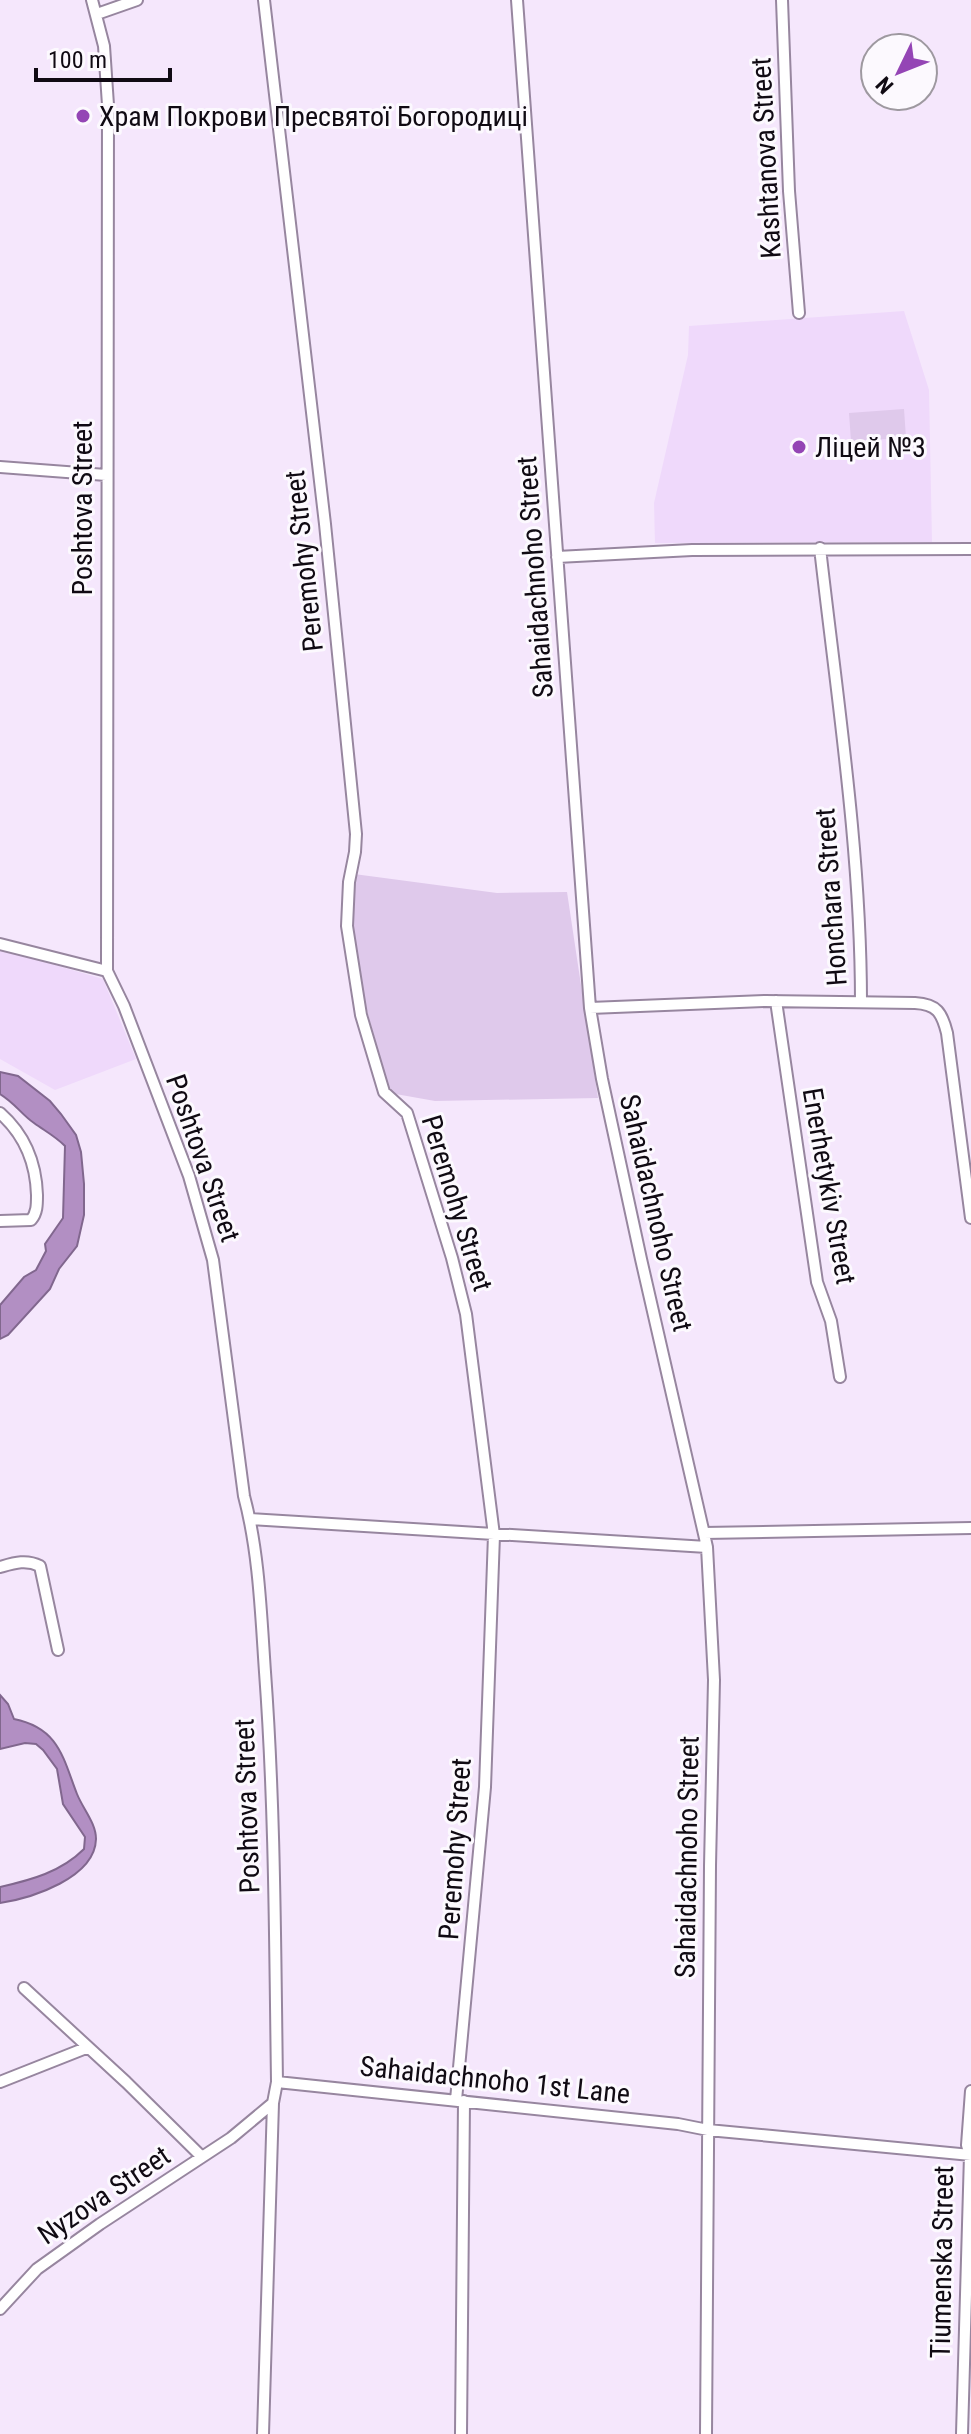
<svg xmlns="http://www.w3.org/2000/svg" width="971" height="2434" font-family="'Roboto Condensed',sans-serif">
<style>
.built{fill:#efd9fb}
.green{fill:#dfc9eb}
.water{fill:#b28fc3;stroke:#81678e;stroke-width:2}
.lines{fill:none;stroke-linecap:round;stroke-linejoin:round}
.street-casing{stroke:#97869f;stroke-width:14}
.street{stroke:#fff;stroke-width:10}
.poi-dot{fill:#9445b5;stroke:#fcf9fe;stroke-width:3}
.labels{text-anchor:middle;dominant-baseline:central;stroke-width:6;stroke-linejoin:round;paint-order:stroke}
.poi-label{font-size:28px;fill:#100a13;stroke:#fcf9fe;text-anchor:start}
.street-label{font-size:28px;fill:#100a13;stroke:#fcf9fe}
</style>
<rect width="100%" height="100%" fill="#f5e7fc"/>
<path class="built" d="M904 311 929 390 932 542 655 543 654 503 688 355 689 326Z
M0 949 103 979 136 1059 55 1090 0 1059Z"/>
<path class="green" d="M904 409 906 438 851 441 849 413Z
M354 874 497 893 567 892 598 1098 435 1101 390 1093 366 1007 349 918Z"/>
<path class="water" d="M0 1072 18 1076 50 1101 61 1114 76 1135 81 1152 84 1184V1215L77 1246 59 1269 50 1289 8 1335 0 1339V1305L24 1277 36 1270 46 1251 45 1244 63 1218 65 1146C55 1136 45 1131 34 1123 21 1114 16 1104 0 1094Z
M0 1695 8 1704 14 1719C59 1728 63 1758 77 1794 83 1809 96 1823 96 1839 95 1878 32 1898 0 1903V1887C31 1880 61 1872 84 1849L85 1837 63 1804 57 1769 43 1750 36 1744 25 1743 0 1749Z"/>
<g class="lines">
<defs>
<path id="street" d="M92 0 104 46 108 105 107 971 124 1006 189 1176 213 1260 244 1496C259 1552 261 1614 265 1672 275 1808 275 1945 277 2082L273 2103 263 2434
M264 0 325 524 356 834 355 852 349 882 347 926 361 1015 384 1092 407 1113 452 1258 466 1314 494 1535 485 1787 456 2100
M517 0 590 1008 602 1079 641 1259 707 1547 714 1680 710 1866 706 2434
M782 0 789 191 799 313
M97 14 137 0
M0 467 106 475
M820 548C837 698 861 851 861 1002
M557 557 692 550 971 549
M0 944 107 971
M776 1001 817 1282 831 1321 840 1377
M590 1008 765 1001 915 1003C937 1004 942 1013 947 1033L971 1218
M0 1113C25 1135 36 1163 37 1195 37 1205 37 1213 31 1220L0 1221
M250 1519 707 1547
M704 1533 971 1528
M0 1567C14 1563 26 1559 40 1566L58 1650
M24 1988 126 2082 202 2157
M0 2082 86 2048
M277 2082 678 2124 708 2130 971 2155
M0 2309 37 2269 100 2224 231 2138 273 2103
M461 2434 464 2101
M962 2434 970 2155 967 2145 971 2091"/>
</defs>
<use href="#street" class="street-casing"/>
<use href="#street" class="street"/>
</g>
<g class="poi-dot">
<circle cx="83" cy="116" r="8"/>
<circle cx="799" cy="447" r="8"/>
</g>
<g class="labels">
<g class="poi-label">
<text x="99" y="116">Храм Покрови Пресвятої Богородиці</text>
<text x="815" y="447">Ліцей №3</text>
</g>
<g class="street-label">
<text transform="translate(766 158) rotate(-93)">Kashtanova Street</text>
<text transform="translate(82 508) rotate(-90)">Poshtova Street</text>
<text transform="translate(304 561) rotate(-96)">Peremohy Street</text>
<text transform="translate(535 577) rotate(-94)">Sahaidachnoho Street</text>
<text transform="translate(831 897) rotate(-94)">Honchara Street</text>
<text transform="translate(203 1158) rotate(71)">Poshtova Street</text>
<text transform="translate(829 1186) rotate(80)">Enerhetykiv Street</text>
<text transform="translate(457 1203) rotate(73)">Peremohy Street</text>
<text transform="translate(656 1213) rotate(77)">Sahaidachnoho Street</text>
<text transform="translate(247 1806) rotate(-92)">Poshtova Street</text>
<text transform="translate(455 1849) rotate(-86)">Peremohy Street</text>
<text transform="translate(687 1857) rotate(-89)">Sahaidachnoho Street</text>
<text transform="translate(495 2080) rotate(6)">Sahaidachnoho 1st Lane</text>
<text transform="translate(104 2195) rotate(-34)">Nyzova Street</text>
<text transform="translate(942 2262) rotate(-89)">Tiumenska Street</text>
</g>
</g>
<g transform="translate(899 72) rotate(227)"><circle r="38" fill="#fcf9fe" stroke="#9e99a0" stroke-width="2"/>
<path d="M0-6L14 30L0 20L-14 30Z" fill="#9445b5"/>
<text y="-12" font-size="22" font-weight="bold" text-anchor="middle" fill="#100a13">N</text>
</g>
<path d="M36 68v12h134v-12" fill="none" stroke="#100a13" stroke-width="4"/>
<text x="48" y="68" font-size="24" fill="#100a13" stroke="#fcf9fe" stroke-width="6" paint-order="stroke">100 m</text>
</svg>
